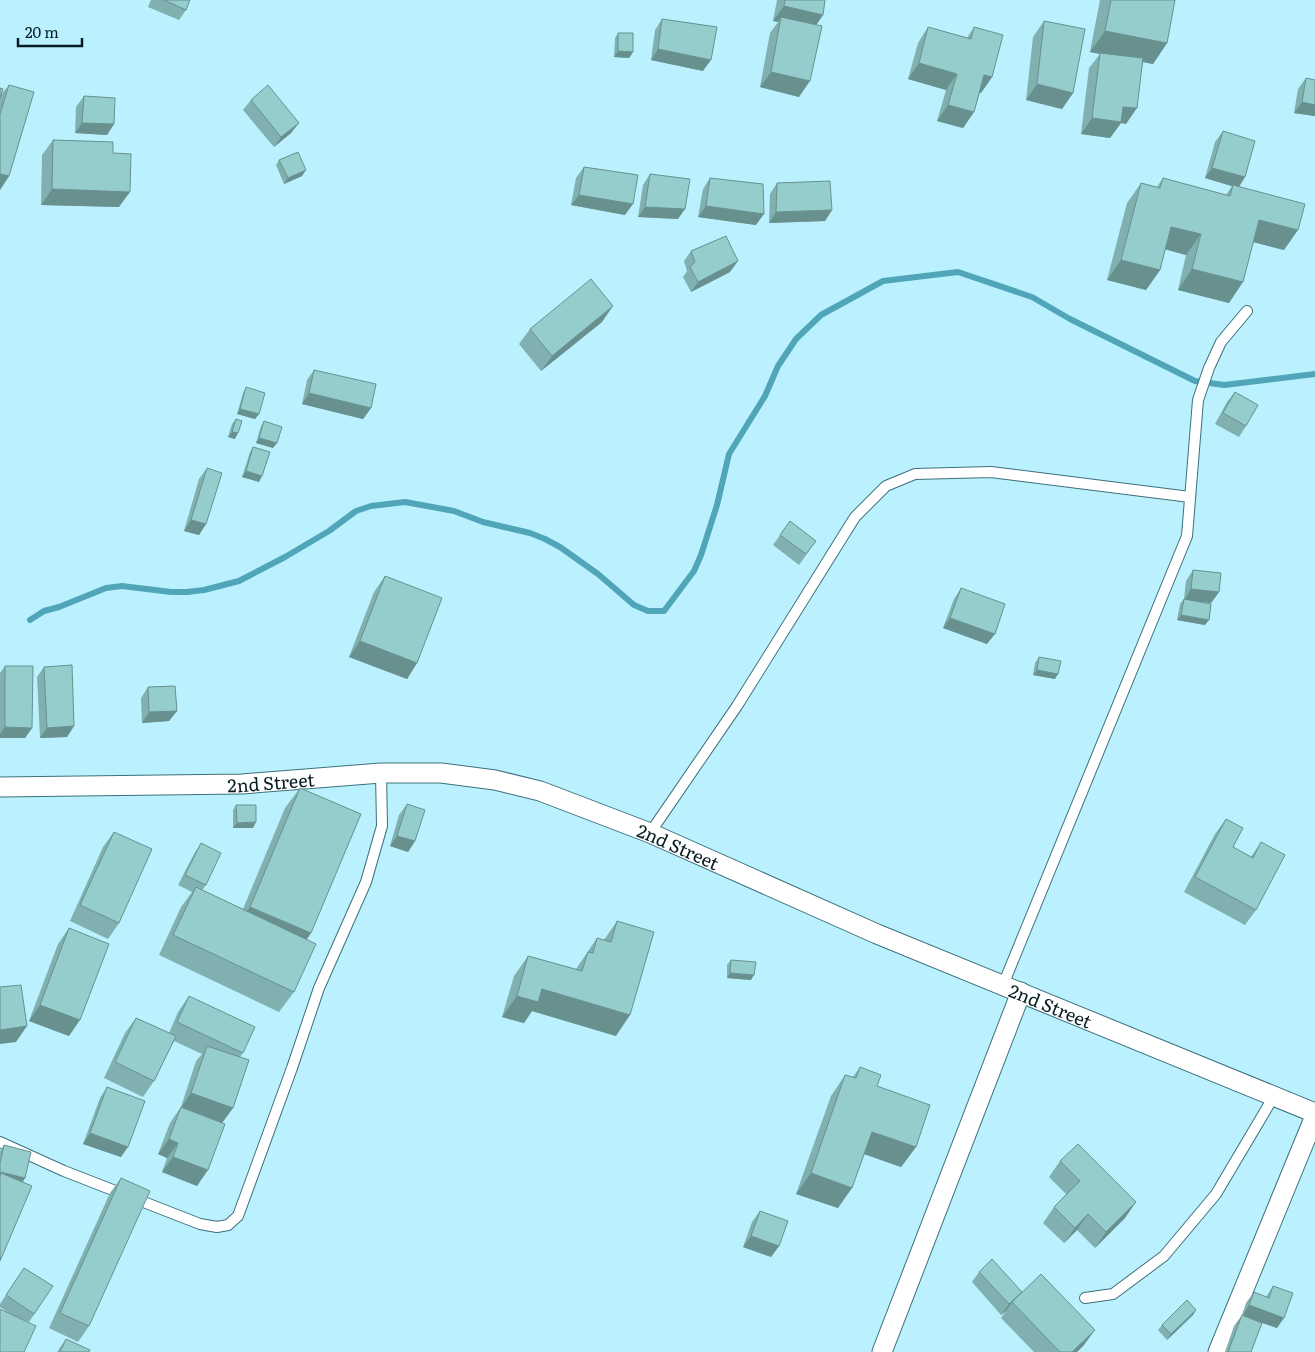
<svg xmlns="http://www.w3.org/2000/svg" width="1315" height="1352" font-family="Literata,serif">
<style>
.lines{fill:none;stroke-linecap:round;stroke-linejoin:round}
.stream{stroke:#50a6b8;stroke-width:6}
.service-casing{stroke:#3c707c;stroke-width:12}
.minor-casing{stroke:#3c707c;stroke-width:21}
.service{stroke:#fff;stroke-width:10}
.minor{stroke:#fff;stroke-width:19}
.wall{fill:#80b0af}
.shaded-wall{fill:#68908f}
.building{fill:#95cdcc;stroke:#68908f}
.labels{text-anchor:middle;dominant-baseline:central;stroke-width:5;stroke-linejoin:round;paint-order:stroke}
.street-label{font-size:18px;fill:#071d21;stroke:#bbf1fe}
</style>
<rect width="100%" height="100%" fill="#bbf1fe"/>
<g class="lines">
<path class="stream" d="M30 620 44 611 59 607 106 588 122 586 171 592H187L204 590 239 581 285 557 329 531 356 511 371 506 405 502 454 511 483 522 530 533 545 539 560 547 598 574 634 605 648 611H664L694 571 701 555 717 505 729 454 765 396 778 366 796 339 821 315 883 281 958 272 1032 297 1070 319 1195 381 1224 385 1315 374"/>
<defs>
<path id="service" d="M650 833 737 706 855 517 886 486 915 474 991 472 1190 497
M1003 985 1187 536 1198 400 1209 368 1221 342 1247 311
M0 1142 64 1171 200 1224 217 1227 228 1225 238 1216 292 1068 319 988 366 882 382 826 381 773
M1085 1298 1113 1294 1164 1256 1216 1194 1274 1096"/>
<g id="minor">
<path id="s1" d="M0 787 242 784 381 773H441L495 780 540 791 650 833 877 934 1315 1113"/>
<path d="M882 1352 1021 992"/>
<path d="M1218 1352 1315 1116"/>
</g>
</defs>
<use href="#service" class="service-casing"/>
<use href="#minor" class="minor-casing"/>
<use href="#service" class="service"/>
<use href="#minor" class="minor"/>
</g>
<path class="wall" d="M151 0H190L186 10 179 20 148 7Z
M777 0H825L823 15 816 25 799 97 760 87 770 33 778 22 773 21Z
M1100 0H1175L1167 43 1153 64 1143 62 1126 124 1121 123 1110 138 1081 134 1089 68 1100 54 1090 52Z
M662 19 703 71 651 60 655 30Z
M1044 21 1073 93 1062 109 1026 100 1033 37Z
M928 27 967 38 974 27 992 77 981 93 980 92 974 112 963 128 937 121 946 90 908 79 918 43Z
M618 33 633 52 629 58 614 57 615 38Z
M1306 78 1315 116 1294 113 1298 89Z
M9 85V176L0 190V88V96Z
M84 96 114 124 107 135 75 133 76 107Z
M251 100 291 133 274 147 243 110Z
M1223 131 1245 177 1239 187 1284 250 1254 242 1229 303 1178 290 1186 255 1165 249 1160 270 1146 290 1107 280 1127 203 1141 183 1157 187 1163 178 1226 195 1232 186 1205 178 1215 142Z
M53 140 113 153 119 207 41 205 42 155Z
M279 160 302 176 284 184 276 165Z
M584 167 625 215 571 205 576 178Z
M650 174 678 219 638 217 643 185Z
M710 178 756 225 698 217 703 189Z
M777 183 832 210 825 221 769 223 770 194Z
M691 251 730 272 691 292 683 277 687 271 684 261Z
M602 322 541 371 519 344 530 329Z
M314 370 371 408 363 419 302 404 307 380Z
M246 387 259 414 255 419 237 414 243 393Z
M1235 392 1246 426 1239 437 1215 424 1227 402Z
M236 419 235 439 228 437 232 424Z
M264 421 273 448 256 443 261 426Z
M253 447 259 482 242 477 250 452Z
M207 468 206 524 199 535 184 531 199 479Z
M790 521 816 541 799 565 773 545Z
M1193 570 1219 592 1211 603 1197 601 1205 625 1177 620 1180 604 1184 599 1186 581Z
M385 576 417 663 407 679 349 657 374 592Z
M961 588 987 644 943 628 954 599Z
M1039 657 1055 679 1033 675 1035 663Z
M5 666 32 728 25 738H0V673Z
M44 667 74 726 67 737 40 738 37 677Z
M148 687 177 711 169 721 142 723 141 698Z
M300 788 307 939 294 992 279 1012 159 955 181 907 192 892 178 885 194 854 201 843 206 885 202 890 243 909 285 808Z
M407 804 415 841 408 852 390 846 399 815Z
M236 805 253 828H233V810Z
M1226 819 1233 847 1251 857 1261 842 1256 910 1245 925 1184 892 1215 834Z
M114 832 119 923 108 939 70 921 103 847Z
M617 921 616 1036 532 1011 524 1023 502 1017 514 976 528 956 576 969 597 938 604 940Z
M69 928V1036L29 1021 58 944Z
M731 960 751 980 727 978V965Z
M189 996 243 1053 240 1057 233 1108 222 1123 197 1186 162 1172 167 1158 158 1154 170 1123 181 1107 196 1061 202 1054 174 1041 154 1081 143 1097 104 1078 125 1033 136 1018 169 1033 178 1012Z
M860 1067 877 1086 916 1147 901 1167 864 1154 838 1208 796 1194 831 1096 845 1075 853 1077Z
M107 1087 121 1157 83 1144 100 1098Z
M4 1145 25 1178 23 1182 0 1261V1151Z
M1060 1161 1125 1218 1095 1248 1077 1230 1064 1243 1043 1223 1054 1207 1066 1194 1049 1177Z
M121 1178 89 1326 78 1342 49 1328 110 1193Z
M760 1211 779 1246 771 1257 743 1247 752 1222Z
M24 1268 53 1286 29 1322 12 1315 0 1307V1304Z
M979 1272 1022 1292 1084 1345 1077 1352H1034L1001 1318 1006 1311 1001 1315 972 1282Z
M1273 1286 1277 1328 1262 1323 1251 1352H1225L1234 1326 1242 1315 1246 1303 1254 1292 1266 1297Z
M1196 1310 1193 1315 1167 1340 1158 1330 1162 1325Z
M66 1339 89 1352H57Z"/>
<path class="shaded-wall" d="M784 6 823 15 812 31 781 17 778 22 773 21Z
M1105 31 1167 43 1153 64 1090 52Z
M658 49 711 60 703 71 651 60Z
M618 51 633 52 629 58 614 57Z
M919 63 957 74 946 90 908 79Z
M771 72 810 81 799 97 760 87Z
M984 75 992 77 981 93 974 91Z
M1037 84 1073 93 1062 109 1026 100Z
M1302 102 1315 105V116L1294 113Z
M948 105 974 112 963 128 937 121Z
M1123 107 1137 108 1126 124 1121 123 1110 138 1081 134 1092 118Z
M82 123 114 124 107 135 75 133Z
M299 123 291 133 274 147 281 137Z
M1212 168 1245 177 1238 188 1205 178Z
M306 170 302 176 284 184 288 178Z
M0 174 9 176 0 190Z
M52 189 130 192 119 207 41 205Z
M579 195 633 204 625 215 571 205Z
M706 206 764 214 756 225 698 217Z
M645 207 685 209 678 219 638 217Z
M832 210 825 221 769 223 776 212Z
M1259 220 1298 230 1284 250 1245 240Z
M1171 227 1201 234 1186 255 1157 247Z
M1121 260 1160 270 1146 290 1107 280Z
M738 261 730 272 691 292 698 282Z
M1192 269 1243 282 1229 303 1178 290Z
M613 306 602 322 541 371 552 356Z
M309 393 371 408 363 419 302 404Z
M240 409 259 414 255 419 237 414Z
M232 432 238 433 235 439 228 437Z
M259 438 277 443 273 448 256 443Z
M246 471 262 476 259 482 242 477Z
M191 520 206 524 199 535 184 531Z
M1191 589 1219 592 1211 603 1184 600Z
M1181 615 1209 620 1205 625 1177 620Z
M950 618 995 634 987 644 943 628Z
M360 641 417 663 407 679 349 657Z
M1037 670 1058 674 1055 679 1033 675Z
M177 711 169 721 142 723 149 712Z
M74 726 67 737 40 738 47 728Z
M5 727 32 728 25 738H0V734Z
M256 822 253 828H233L237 823Z
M397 836 415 841 408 852 390 846Z
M250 907 311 933 297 954 235 928Z
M730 973 754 975 751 980 727 978Z
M542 989 630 1015 616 1036 532 1011 524 1023 502 1017 517 996Z
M40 1005 80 1020 69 1036 29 1021Z
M27 1026 16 1042 0 1044V1030Z
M191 1093 233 1108 222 1123 180 1109Z
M872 1132 916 1147 901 1167 858 1152Z
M90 1133 128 1147 121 1157 83 1144Z
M169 1139 178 1143 167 1158 158 1154Z
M173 1157 208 1170 197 1186 162 1172Z
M0 1172 25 1178 18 1189 1 1173 0 1175Z
M811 1173 852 1188 838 1208 796 1194Z
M1136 1202 1125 1218 1095 1248 1106 1232Z
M1088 1214 1077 1230 1064 1243 1075 1228Z
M751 1236 779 1246 771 1257 743 1247Z
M1022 1292 1012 1302 1006 1311 1001 1315 1009 1304Z
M1249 1305 1284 1318 1277 1328 1242 1316Z
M1196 1310 1193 1315 1167 1340 1171 1334Z
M1095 1330 1084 1345 1077 1352H1072Z"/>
<path class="building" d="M164 0H190L186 10Z
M785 0H825L823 15 784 6Z
M1111 0H1175L1167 43 1105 31Z
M781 17 822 26 810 81 771 72Z
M662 19 717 27 711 60 658 49Z
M1044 21 1085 29 1073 93 1037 84Z
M928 27 971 39 974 27 1003 35 992 77 984 75 974 112 948 105 957 74 919 63Z
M618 33H633V52L618 51Z
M1100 53 1143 58 1137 108 1123 107 1121 122 1092 118Z
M1306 78 1315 80V105L1302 102Z
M9 85 34 92 9 176 0 174V114Z
M268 85 299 123 281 137 251 100Z
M0 88 3 89 0 98Z
M84 96 115 98 114 124 82 123Z
M1223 131 1255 141 1245 177 1212 168Z
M53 140 113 142V153L131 154 130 192 52 189Z
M298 152 306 170 288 178 279 160Z
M584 167 638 175 633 204 579 195Z
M650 174 690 179 685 209 645 207Z
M710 178 763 184 764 214 706 206Z
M1163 178 1230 196 1233 185 1305 204 1298 230 1259 220 1243 282 1192 269 1201 234 1171 227 1160 270 1121 260 1141 183 1160 188Z
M830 181 832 210 776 212 777 183Z
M726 236 738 261 698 282 690 267 695 262 691 251Z
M591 279 613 306 552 356 530 329Z
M314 370 376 384 371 408 309 393Z
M246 387 265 393 259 414 240 409Z
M1235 392 1258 405 1246 426 1223 413Z
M236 419 242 421 238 433 232 432Z
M264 421 282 427 277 443 259 438Z
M253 447 270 452 262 476 246 471Z
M207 468 222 473 206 524 191 520Z
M790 521 816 541 806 554 780 535Z
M1193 570 1221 573 1219 592 1191 589Z
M385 576 442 598 417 663 360 641Z
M961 588 1005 604 995 634 950 618Z
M1184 599 1211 604 1209 620 1181 615Z
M1039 657 1061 661 1058 674 1037 670Z
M72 665 74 726 47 728 44 667Z
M5 666H33L32 728 5 727Z
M175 686 177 711 149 712 148 687Z
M300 788 361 814 311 933 250 907Z
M407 804 425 810 415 841 397 836Z
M236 805H256V822L237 823Z
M1226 819 1243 828 1233 847 1253 858 1261 842 1285 855 1256 910 1195 877Z
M114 832 152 849 119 923 80 905Z
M201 843 221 853 206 885 185 875Z
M196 887 316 944 294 992 173 935Z
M617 921 654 932 630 1015 542 989 538 1002 517 996 528 956 582 971 588 952 593 953 597 938 611 942Z
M69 928 109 944 80 1020 40 1005Z
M731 960 756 962 754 975 730 973Z
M21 985 27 1026 0 1030V987Z
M189 996 255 1027 243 1053 177 1022Z
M136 1018 176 1036 154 1081 115 1062Z
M207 1046 249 1060 233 1108 191 1093Z
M860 1067 881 1075 877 1086 930 1105 916 1147 872 1132 852 1188 811 1173 845 1075 856 1078Z
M107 1087 145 1101 128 1147 90 1133Z
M181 1107 225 1124 208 1170 173 1157 178 1143 169 1139Z
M1078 1144 1136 1202 1106 1232 1088 1214 1075 1228 1054 1207 1080 1181 1060 1161Z
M4 1145 31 1152 25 1178 0 1172V1163Z
M1 1173 32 1186 0 1261V1176Z
M121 1178 150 1191 89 1326 60 1313Z
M760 1211 788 1221 779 1246 751 1236Z
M992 1259 1022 1292 1009 1304 979 1272Z
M24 1268 53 1286 34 1314 6 1295Z
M1041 1274 1095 1330 1072 1352H1060L1012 1302Z
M1273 1286 1293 1293 1284 1318 1249 1305 1254 1292 1269 1298Z
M1187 1300 1196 1310 1171 1334 1162 1325Z
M0 1309 36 1326 24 1352H0Z
M1242 1315 1262 1323 1251 1352H1228Z
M66 1339 90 1350 89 1352H60Z"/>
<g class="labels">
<g class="street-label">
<text stroke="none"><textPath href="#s1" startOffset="271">2nd Street</textPath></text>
<text stroke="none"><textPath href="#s1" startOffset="691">2nd Street</textPath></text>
<text stroke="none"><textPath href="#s1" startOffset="1096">2nd Street</textPath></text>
</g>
</g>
<path d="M18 38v8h64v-8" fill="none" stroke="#071d21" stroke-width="2.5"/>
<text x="25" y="38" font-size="15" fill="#071d21" stroke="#bbf1fe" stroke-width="4" paint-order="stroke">20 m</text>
</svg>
